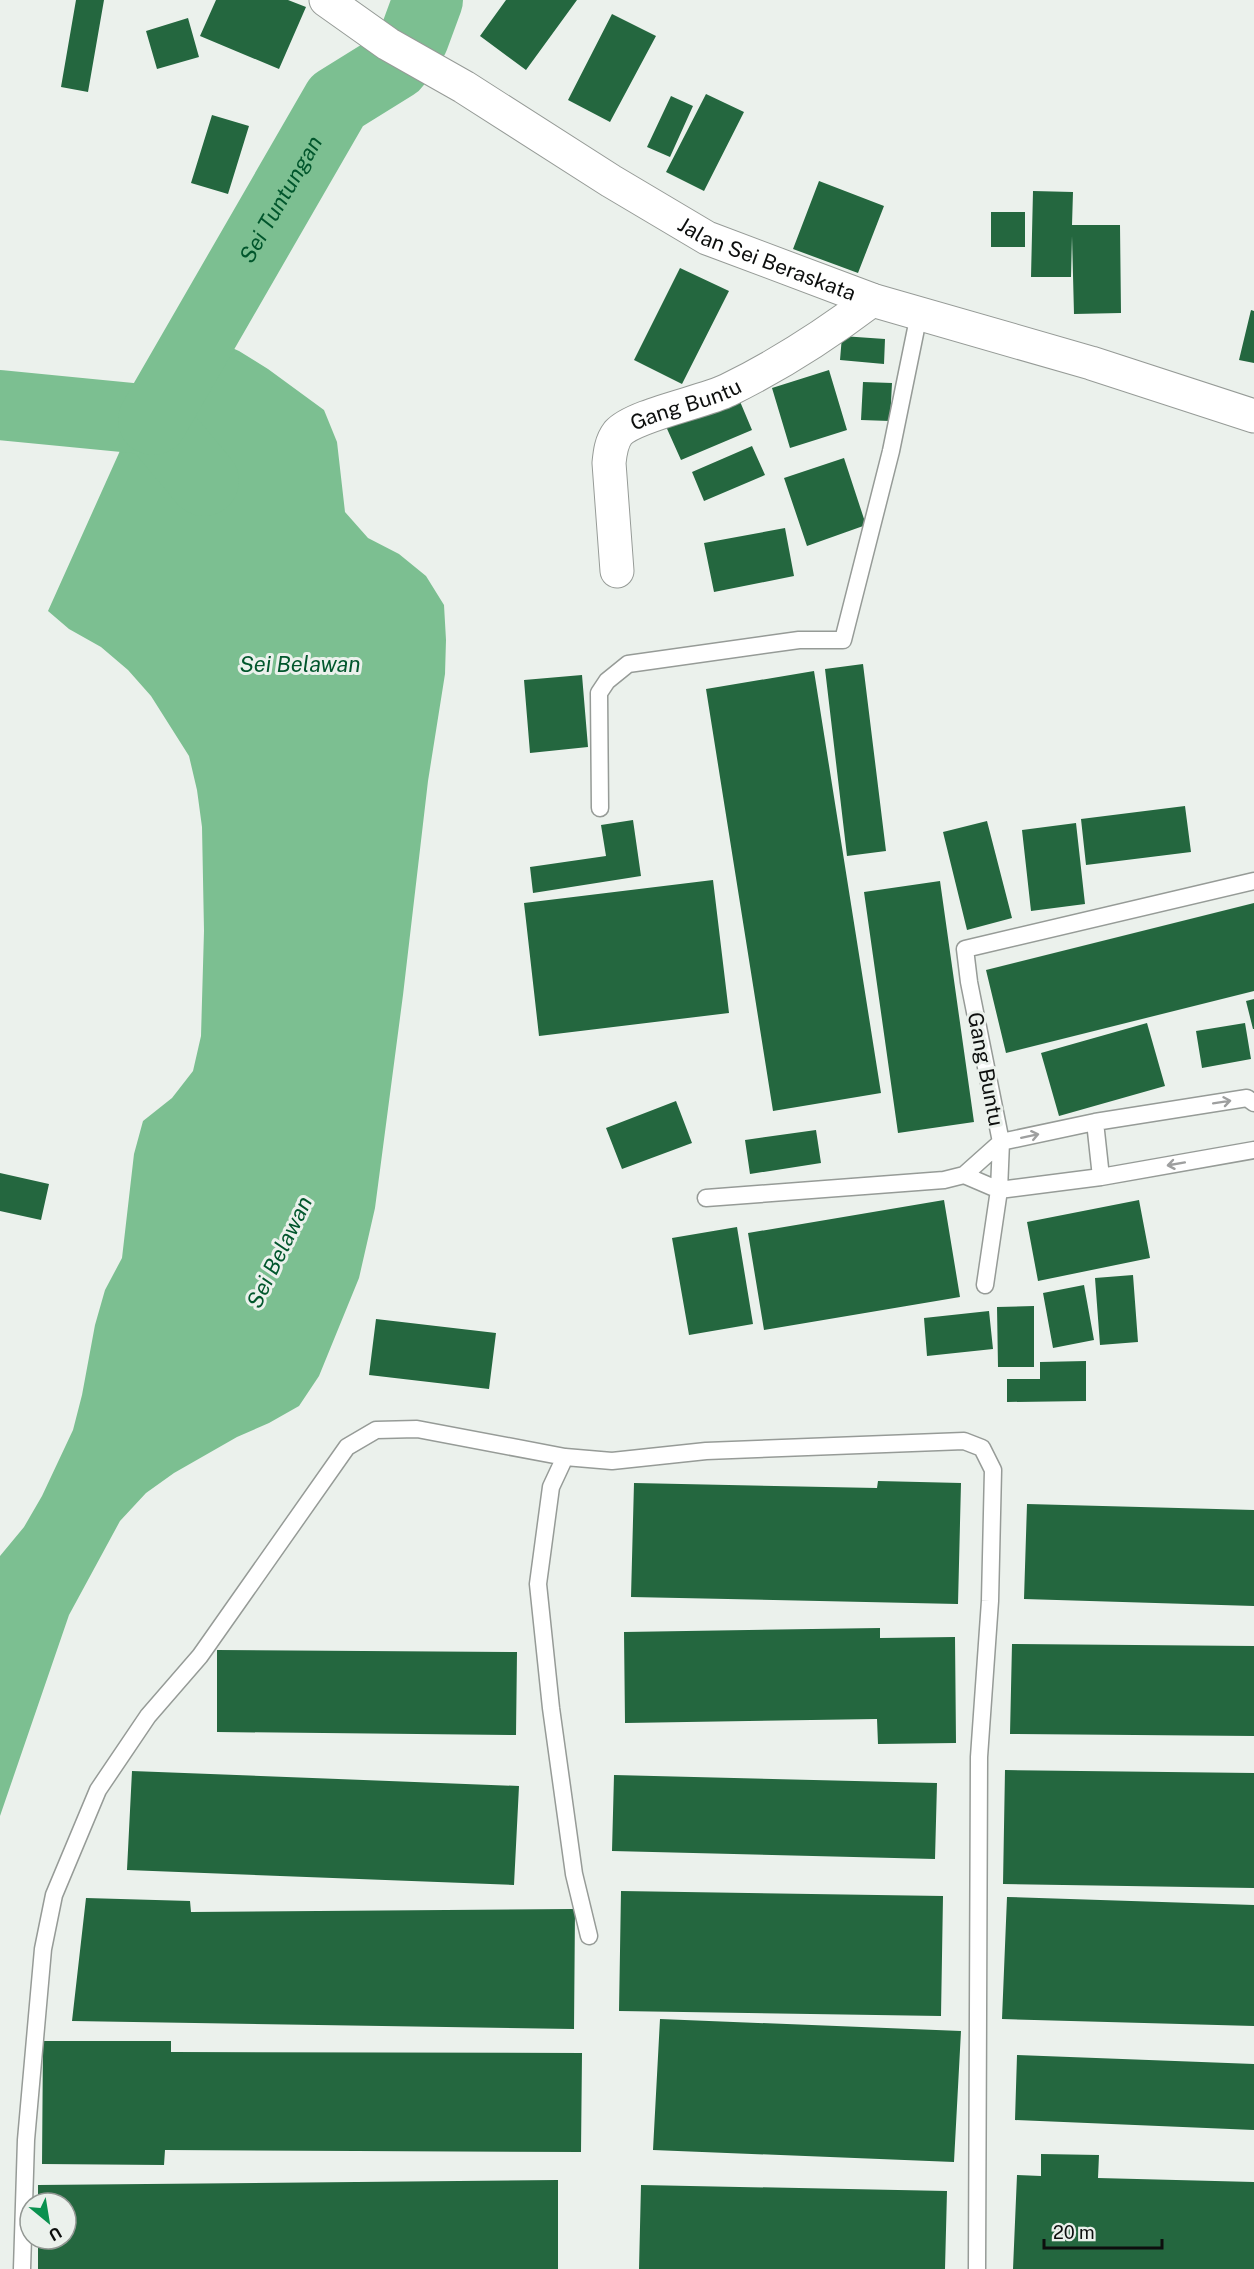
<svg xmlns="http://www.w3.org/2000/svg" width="1254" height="2269" font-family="'Public Sans',sans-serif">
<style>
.water{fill:#7cbf91}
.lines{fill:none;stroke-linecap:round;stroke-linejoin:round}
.river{stroke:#7cbf91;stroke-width:70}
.building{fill:#24673f}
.service-casing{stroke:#969b97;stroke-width:19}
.minor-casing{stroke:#969b97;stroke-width:35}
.service{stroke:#fff;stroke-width:16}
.minor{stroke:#fff;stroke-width:33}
.oneway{stroke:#9e9f9f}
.labels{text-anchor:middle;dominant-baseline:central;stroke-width:6;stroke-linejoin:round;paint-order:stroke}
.street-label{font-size:21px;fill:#0d0f0e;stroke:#ebf1ec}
.water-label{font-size:22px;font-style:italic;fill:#01562c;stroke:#ebf1ec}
</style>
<rect width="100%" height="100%" fill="#ebf1ec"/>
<path class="water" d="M172 335 207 337 239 351 268 369 324 410 337 442 345 512 368 538 399 554 426 576 444 605 446 640 445 674 428 781 403 995 375 1208 359 1278 319 1376 299 1406 269 1423 237 1437 174 1473 146 1493 120 1521 69 1615 0 1816V1556L24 1527 42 1496 73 1430 82 1395 95 1325 105 1290 122 1258 134 1154 143 1121 172 1098 193 1071 201 1036 204 931 202 827 197 790 189 756 151 696 128 670 101 647 69 629 48 611Z"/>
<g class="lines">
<g class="river">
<path d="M0 405 153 420 204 481"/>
<path id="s1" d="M153 420 337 101 395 65 414 38 428 0"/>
</g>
</g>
<path class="building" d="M76 0H104L88 92 61 87Z
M216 0H288L306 7 279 69 200 36Z
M506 0H577L526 70 480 36Z
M612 14 656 36 610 122 568 100Z
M188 18 199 57 157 69 146 31Z
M706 94 744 112 704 191 666 172Z
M671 96 693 106 670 157 647 147Z
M212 115 249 126 228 194 191 183Z
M819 181 884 206 858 273 793 249Z
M1033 191 1073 192 1072 225H1120L1121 313 1074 314 1072 236 1071 277H1031Z
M991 212H1025V247H991Z
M680 268 729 291 682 384 634 360Z
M1251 310 1254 311V363L1239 360Z
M842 336 885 339 884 364 840 360Z
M829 370 847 430 790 448 772 388Z
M863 382 892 383 890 421 861 420Z
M736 392 752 430 681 460 664 422Z
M752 446 765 475 704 501 692 472Z
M844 458 866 525 807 546 784 478Z
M785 528 794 576 714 592 704 543Z
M863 664 886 851 847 856 825 669Z
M814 671 881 1093 773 1111 706 689Z
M582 675 588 747 530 753 524 680Z
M1185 806 1191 852 1086 865 1081 819Z
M633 820 641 876 533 893 530 867 606 856 601 825Z
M987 821 1012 918 967 930 943 832Z
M1076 823 1085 904 1031 911 1022 830Z
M713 880 729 1013 539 1036 524 903Z
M940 881 974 1122 898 1133 864 892Z
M1254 903V991L1006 1053 986 970Z
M1254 999V1029H1253L1246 1001Z
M1147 1023 1165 1086 1059 1116 1041 1053Z
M1245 1023 1251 1059 1202 1068 1196 1031Z
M676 1101 692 1143 622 1169 606 1128Z
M816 1130 821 1163 750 1174 745 1140Z
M0 1173 49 1184 41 1220 0 1211Z
M944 1200 960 1297 764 1330 748 1233Z
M1139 1200 1150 1258 1038 1281 1027 1222Z
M737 1227 753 1324 689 1335 672 1238Z
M1133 1275 1138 1342 1100 1345 1095 1278Z
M1084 1285 1094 1340 1053 1348 1043 1293Z
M1034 1306V1367H998L997 1307Z
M989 1311 993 1349 927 1356 924 1318Z
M376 1319 496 1333 489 1389 369 1375Z
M1086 1361V1401L1007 1402V1379H1040V1362Z
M878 1481 961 1483 958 1604 631 1597 634 1483 877 1488Z
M1027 1504 1254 1510V1606L1024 1599Z
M880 1628V1638L955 1637 956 1743 878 1744 877 1719 625 1723 624 1632Z
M1012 1644 1254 1646V1736L1010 1734Z
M217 1650 517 1652 516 1735 217 1732Z
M1005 1770 1254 1773V1888L1003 1884Z
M132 1771 519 1786 514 1885 127 1870Z
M614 1775 937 1783 935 1859 612 1851Z
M621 1891 943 1896 941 2016 619 2011Z
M1007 1897 1254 1905V2026L1002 2019Z
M86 1898 190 1901 191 1912 575 1909 574 2029 72 2021Z
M660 2019 961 2031 954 2162 653 2150Z
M43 2041H171V2052L582 2053 581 2152 165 2150 164 2165 42 2164Z
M1017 2055 1254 2064V2130L1015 2120Z
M1041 2154 1099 2155 1098 2178 1254 2182V2269H1013L1017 2175 1041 2176Z
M558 2180V2269H38V2239H66V2203H38V2185Z
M641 2185 947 2191 945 2269H639Z"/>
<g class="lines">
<defs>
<path id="service" d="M600 808 599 693 607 681 628 664 799 640H843L891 451 919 314
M1095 1122 1101 1177
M964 1175 999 1190 1101 1177 1254 1150
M706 1198 944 1180 964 1175 1001 1142 1095 1122 1247 1098 1254 1103
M985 1285 999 1190 1001 1142 969 982 965 949 1254 881
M565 1457 551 1487 538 1584 551 1708 574 1874 589 1936
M22 2269 26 2140 43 1949 54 1895 98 1790 148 1716 200 1656 347 1447 376 1430 417 1429 565 1457 612 1461 706 1451 964 1441 982 1448 993 1470 990 1601 979 1757 977 2269"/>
<g id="minor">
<path id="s2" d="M326 0 388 44 464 87 611 181 707 238 872 300 1091 363 1254 416"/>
<path id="s3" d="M617 571 609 463C610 453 611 442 618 433 634 415 704 402 728 390 779 365 827 334 872 300"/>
</g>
</defs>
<use href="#service" class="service-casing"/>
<use href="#minor" class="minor-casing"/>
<use href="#service" class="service"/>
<use href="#minor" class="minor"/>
</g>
<defs><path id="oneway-shaft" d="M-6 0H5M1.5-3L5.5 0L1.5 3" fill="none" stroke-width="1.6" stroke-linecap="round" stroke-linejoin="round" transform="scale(1.5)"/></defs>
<g class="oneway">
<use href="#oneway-shaft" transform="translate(1222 1102) rotate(-9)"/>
<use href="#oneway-shaft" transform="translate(1030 1136) rotate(-12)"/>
<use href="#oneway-shaft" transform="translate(1176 1164) rotate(170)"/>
</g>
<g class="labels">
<g class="street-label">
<text stroke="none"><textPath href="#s2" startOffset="513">Jalan Sei Beraskata</textPath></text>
<text stroke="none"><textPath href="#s3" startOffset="214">Gang Buntu</textPath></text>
<text transform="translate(986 1069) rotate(79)">Gang Buntu</text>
</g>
<g class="water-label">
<text stroke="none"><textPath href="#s1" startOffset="255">Sei Tuntungan</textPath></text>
<text x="300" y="664">Sei Belawan</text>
<text transform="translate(279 1252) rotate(-64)">Sei Belawan</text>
</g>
</g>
<g transform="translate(48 2221) rotate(150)"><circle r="28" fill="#ebf1ec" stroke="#929793" stroke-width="1.5"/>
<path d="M0-4.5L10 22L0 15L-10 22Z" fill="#0a914f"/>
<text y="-9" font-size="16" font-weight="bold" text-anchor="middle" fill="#0d0f0e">U</text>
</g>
<path d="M1044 2239v9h118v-9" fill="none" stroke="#0d0f0e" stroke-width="3"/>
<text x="1053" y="2239" font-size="18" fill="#0d0f0e" stroke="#ebf1ec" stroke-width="4.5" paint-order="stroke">20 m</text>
</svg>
